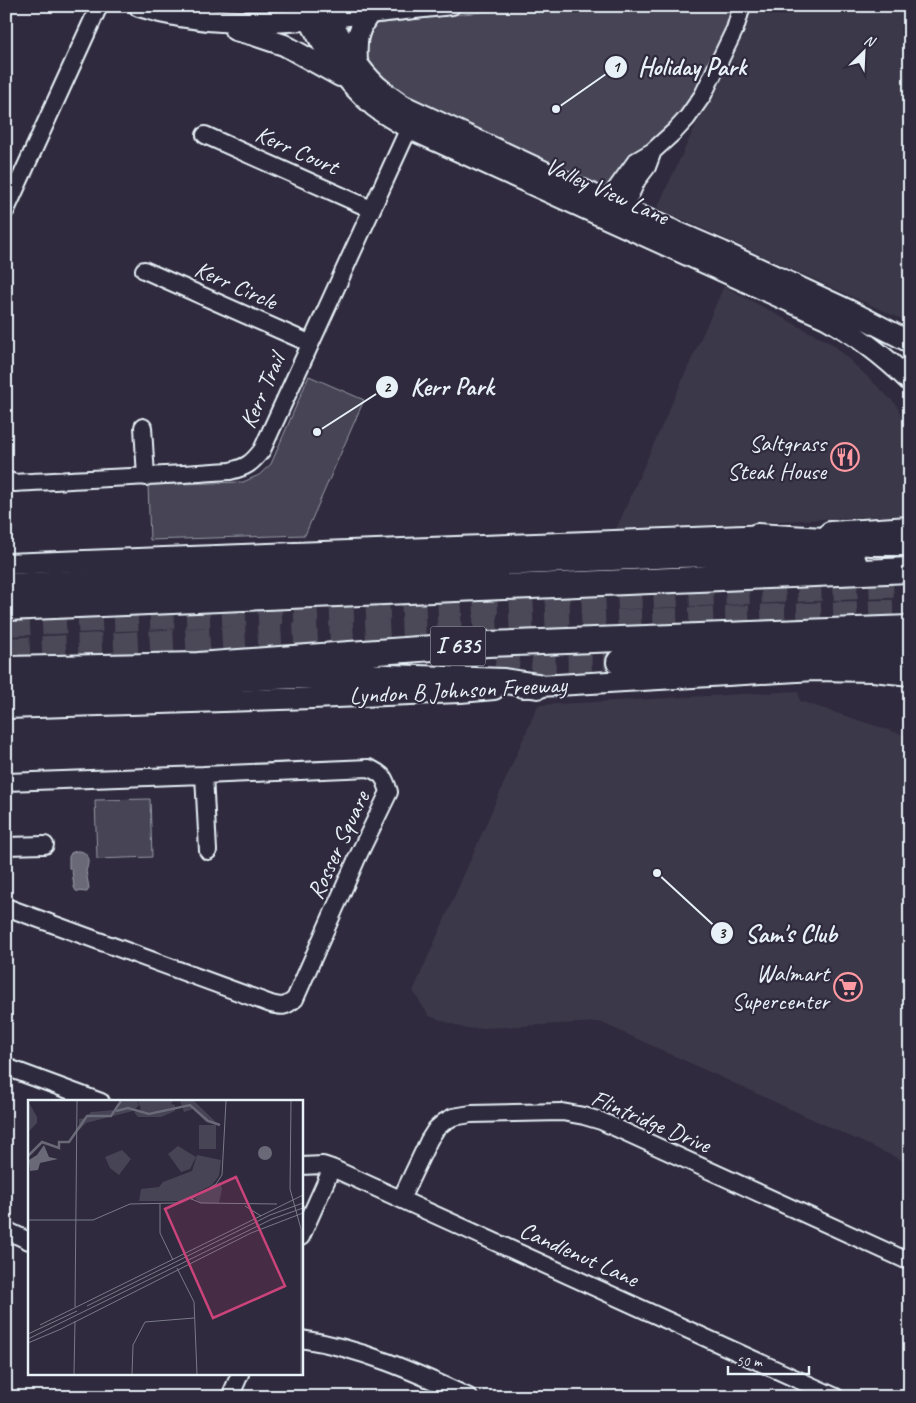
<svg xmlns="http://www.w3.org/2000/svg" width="916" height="1403" font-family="Caveat,sans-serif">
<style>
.built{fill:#3b3749}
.green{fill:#464455;stroke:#979aa6}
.water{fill:#696978;stroke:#9c9fab}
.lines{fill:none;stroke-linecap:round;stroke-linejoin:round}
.highway-tunnel{stroke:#4b4859;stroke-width:24;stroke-dasharray:24 12;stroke-linecap:butt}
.minor-casing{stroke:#e8f1f8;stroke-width:20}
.major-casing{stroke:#e8f1f8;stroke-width:24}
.highway-casing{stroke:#e8f1f8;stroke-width:28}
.minor{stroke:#2f2a3d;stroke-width:16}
.major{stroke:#2f2a3d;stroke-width:20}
.highway{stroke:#2f2a3d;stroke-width:24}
.labels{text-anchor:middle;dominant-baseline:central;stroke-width:4.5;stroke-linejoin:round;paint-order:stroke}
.shield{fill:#2f2a3d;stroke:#b0b5c0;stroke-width:1}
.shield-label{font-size:22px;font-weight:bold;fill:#e8f1f8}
.street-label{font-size:24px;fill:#e8f1f8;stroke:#2f2a3d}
.poi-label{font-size:24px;fill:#e8f1f8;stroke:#2f2a3d;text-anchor:end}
.inset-river{fill:none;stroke:#696978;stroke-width:2.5}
.inset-road{fill:none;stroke:#797a88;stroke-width:1}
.view{fill:#ca437a;fill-opacity:0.15;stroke:#ca437a;stroke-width:2.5}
.inset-edge{fill:none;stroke:#e8f1f8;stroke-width:2.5}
.leader{fill:none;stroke:#e8f1f8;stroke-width:2}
.callout-dot{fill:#e8f1f8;stroke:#2f2a3d;stroke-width:2}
.mark-label{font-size:15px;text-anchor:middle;font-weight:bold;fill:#111}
.callout-label{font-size:25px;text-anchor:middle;font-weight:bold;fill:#e8f1f8;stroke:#2f2a3d;stroke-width:4.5;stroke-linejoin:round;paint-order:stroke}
</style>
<rect width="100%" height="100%" fill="#2f2a3d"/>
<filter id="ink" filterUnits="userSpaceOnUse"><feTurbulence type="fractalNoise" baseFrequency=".02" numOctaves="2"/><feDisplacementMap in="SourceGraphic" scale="10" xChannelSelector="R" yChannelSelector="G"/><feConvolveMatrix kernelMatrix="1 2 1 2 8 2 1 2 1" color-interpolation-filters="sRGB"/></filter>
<g filter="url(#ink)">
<path class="built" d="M751 6H910V323L657 208Z
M724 286 834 345 896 404 910 434V515L616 529Z
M798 691 800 701 910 737V1164L600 1022 466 1029 429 1016 413 991 538 705Z"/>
<path class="green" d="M533 6H737L714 62 680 118 631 157 608 193 405 100 380 80 363 52 375 24Z
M309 376 364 400 305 535 150 540 148 485 243 482 259 475 271 464Z
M150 799 152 857 97 859 95 800Z"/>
<path class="water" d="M76 851C89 850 90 861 86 871L89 888 87 892 76 891 74 887 72 870 69 868V857L71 853Z"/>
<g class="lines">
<path class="highway-tunnel" d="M6 624 910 585
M461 649 476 654 554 663 619 662
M6 650 397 630 910 611"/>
<defs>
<path id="minor" d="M330 19 452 6
M205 135 371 209
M6 210 99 6
M603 212 613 193 636 161 653 151 675 131 687 118 703 95 735 29 742 6
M619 220 637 180 647 167 653 151
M144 270 309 343
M143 427 146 477
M6 480 15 483C87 479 159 476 230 471 247 467 252 463 262 450L414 117
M204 775 208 851
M6 782 204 775 369 768C383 774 385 778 389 792L358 856 295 999C285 1007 283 1007 271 1004L6 907
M6 846 45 845
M6 1067 101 1102
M301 1166 323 1165 332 1168 836 1397
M401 1199 429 1140 436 1129 444 1122 453 1117 471 1114 562 1112 584 1116 601 1121 910 1262
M6 1230 29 1241
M301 1237 332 1168
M301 1339C361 1348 415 1372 469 1397
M230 1397 240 1374"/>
<path id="major" d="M139 6C198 25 258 24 320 19
M303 6C320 44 343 80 375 107 385 115 397 121 408 128L826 318C857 335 884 356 910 381
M323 6C339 34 353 64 377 86 385 93 393 99 402 105L624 209 723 252 848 310 910 342
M235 30 254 35 284 45 340 76
M357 63C356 42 356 32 369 14
M830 532 910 527
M6 564 771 535
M523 687 814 670 873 671 910 675
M6 708 312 698 460 692 494 689"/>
<path id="highway" d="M757 536 872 543H910
M6 586 677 555 725 554 836 557 854 562
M6 608 910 570
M619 662 790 653 910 652
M6 669 198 665 488 644 910 628
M6 686 53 687 130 685 294 676H360L504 681 538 686"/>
</defs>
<use href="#minor" class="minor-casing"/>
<use href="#major" class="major-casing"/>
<use href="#highway" class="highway-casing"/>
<use href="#minor" class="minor"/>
<use href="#major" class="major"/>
<use href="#highway" class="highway"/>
</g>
</g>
<defs>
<symbol id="restaurant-ring" viewBox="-11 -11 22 22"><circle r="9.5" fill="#2f2a3d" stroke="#ff9aa2" stroke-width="1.5"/><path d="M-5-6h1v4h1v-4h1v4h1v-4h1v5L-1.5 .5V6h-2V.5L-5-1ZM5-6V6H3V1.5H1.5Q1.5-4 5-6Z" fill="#ff9aa2"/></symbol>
<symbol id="supermarket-ring" viewBox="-11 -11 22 22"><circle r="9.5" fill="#2f2a3d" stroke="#ff9aa2" stroke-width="1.5"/><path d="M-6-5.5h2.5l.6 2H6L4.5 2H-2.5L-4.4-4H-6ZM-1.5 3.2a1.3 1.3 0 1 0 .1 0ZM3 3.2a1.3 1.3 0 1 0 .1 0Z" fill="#ff9aa2"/></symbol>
</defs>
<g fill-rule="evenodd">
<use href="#restaurant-ring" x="829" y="441" width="32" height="32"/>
<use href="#supermarket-ring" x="832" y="971" width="32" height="32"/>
</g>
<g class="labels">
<rect class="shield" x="430.5" y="626.5" width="55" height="39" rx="4"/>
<g class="shield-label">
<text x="458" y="646">I 635</text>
</g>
<g class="street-label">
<text transform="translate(297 150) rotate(24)">Kerr Court</text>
<text transform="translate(607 191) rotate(24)">Valley View Lane</text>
<text transform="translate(236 285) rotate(24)">Kerr Circle</text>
<text transform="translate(262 391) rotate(-66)">Kerr Trail</text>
<text transform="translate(458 690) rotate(-3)">Lyndon B Johnson Freeway</text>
<text transform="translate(338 845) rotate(-65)">Rosser Square</text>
<text transform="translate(651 1121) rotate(23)">Flintridge Drive</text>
<text transform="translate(579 1254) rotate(24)">Candlenut Lane</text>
</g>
<g class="poi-label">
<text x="826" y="443">Saltgrass<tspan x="826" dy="28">Steak House</tspan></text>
<text x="829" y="973">Walmart<tspan x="829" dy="28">Supercenter</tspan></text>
</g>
</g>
<g transform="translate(28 1100)">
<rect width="275" height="275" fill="#2f2a3d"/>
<path d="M0 1 9 17V23L0 32ZM92 1H109L111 5 105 11 58 23 51 30V19L57 18 63 12 86 10ZM110 1H145L143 4 147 5V11L133 17H110L106 12 113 9ZM152 1H166L192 26 178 22 165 9 156 12ZM171 25H188V49H171ZM150 46 168 57 162 69 153 72 140 54ZM94 50 103 59 91 75 82 68 77 57ZM169 55 193 60 191 76 184 85 153 101H111L113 89 131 87 135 82 164 71ZM192 82 194 89 191 103H172L167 98Z" fill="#464455"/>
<path d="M16 45 21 57 30 59 12 63 10 70 2 71 1 60 9 55ZM230 53a7 7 0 1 1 14 0a7 7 0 1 1-14 0Z" fill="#696978"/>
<path class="inset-river" d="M88 11 100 8 121 14 162 5 180 21 192 25M0 56 14 42 31 48V42H41L59 16H83L93 1"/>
<path class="inset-road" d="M263 1 262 89 273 129V274M163 99 188 84 194 75 198 1M132 103V133L145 160M217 106 233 116M0 120H65L102 104 148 103 161 98 173 103 249 104M149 168 166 202 169 274M59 206 242 115 275 103M47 207 49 1M12 225 275 95M0 234 49 211M0 239 244 119 275 108M0 243 33 229 223 133 275 113M46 274 47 221M104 274 105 245 117 222 166 218"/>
<path class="view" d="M208 77 257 186 185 218 137 109Z"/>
<rect width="275" height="275" class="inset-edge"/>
</g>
<path class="leader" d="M556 109L616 67M317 432L387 387M657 873L722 933"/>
<g class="callout-dot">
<circle cx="556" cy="109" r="5"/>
<circle cx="317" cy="432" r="5"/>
<circle cx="657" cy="873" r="5"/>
<circle cx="616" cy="67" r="12"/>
<circle cx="387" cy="387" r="12"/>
<circle cx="722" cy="933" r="12"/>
</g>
<g class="mark-label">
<text x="616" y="72">1</text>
<text x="387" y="392">2</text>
<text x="722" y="938">3</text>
</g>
<g class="callout-label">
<text x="692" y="75">Holiday Park</text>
<text x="452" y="395">Kerr Park</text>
<text x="791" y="942">Sam's Club</text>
</g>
<rect width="916" height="1403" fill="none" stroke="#2f2a3d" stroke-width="25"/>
<rect x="12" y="12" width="891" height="1378" fill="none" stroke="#e8f1f8" stroke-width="2" filter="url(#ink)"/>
<g transform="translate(864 52) rotate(24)" stroke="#2f2a3d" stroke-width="4" paint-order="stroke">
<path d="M0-4L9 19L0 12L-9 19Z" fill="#e8f1f8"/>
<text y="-8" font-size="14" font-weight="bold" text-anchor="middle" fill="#e8f1f8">N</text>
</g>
<path d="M728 1366v8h81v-8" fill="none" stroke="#e8f1f8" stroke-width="2.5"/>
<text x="736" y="1366" font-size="15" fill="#e8f1f8" stroke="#2f2a3d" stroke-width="4" paint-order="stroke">50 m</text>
</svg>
